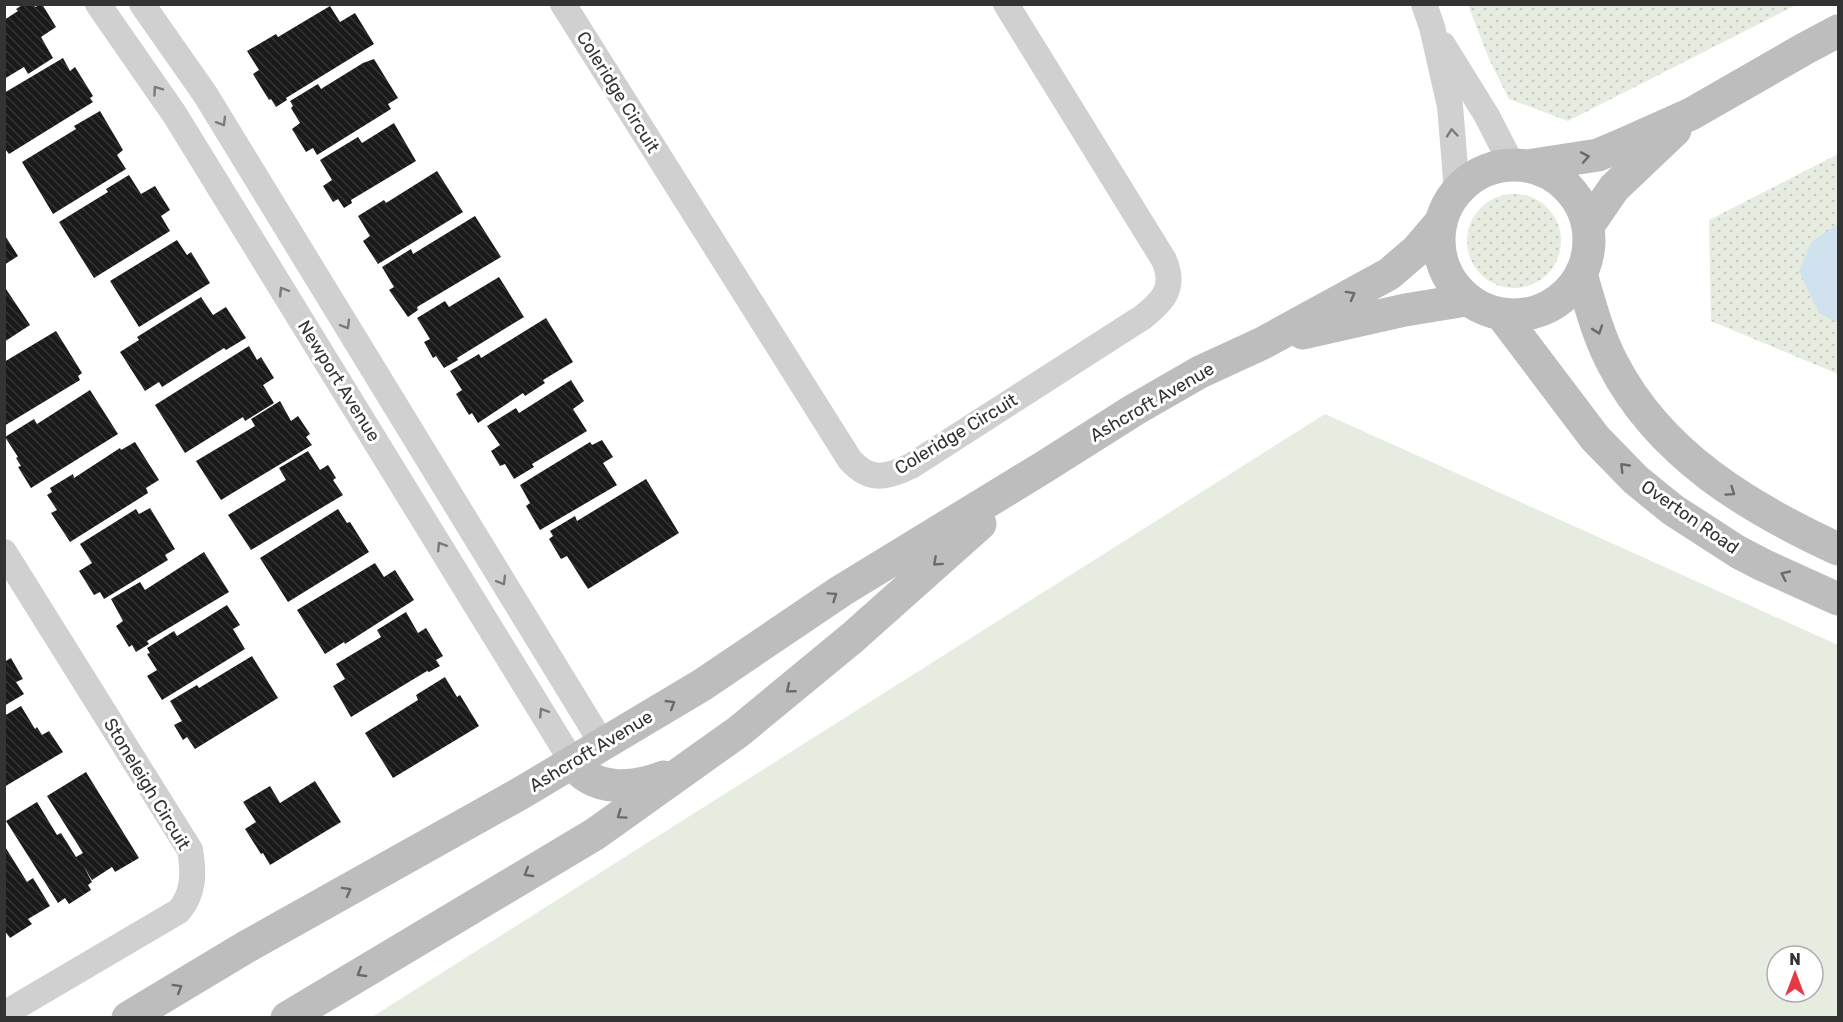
<svg xmlns="http://www.w3.org/2000/svg" width="1843" height="1022" font-family="Rubik,sans-serif">
<style>
.grass{fill:#e6ecdf;fill-rule:evenodd}
.park{fill:url(#park-dots)}
.water{fill:#cfe2ee}
.building{fill:url(#building-back-hatch)}
.lines{fill:none;stroke-linecap:round;stroke-linejoin:round}
.street{stroke:#d0d0d0;stroke-width:26}
.secondary{stroke:#bdbdbd;stroke-width:33}
.oneway{stroke:#7a7a7a}
.oneway2{stroke:#6a6a6a}
.labels{text-anchor:middle;dominant-baseline:central;stroke-width:6;stroke-linejoin:round;paint-order:stroke}
.street-label{font-size:18px;fill:#333;stroke:#fff}
</style>
<defs>
<pattern id="park-dots" width="8" height="8" patternUnits="userSpaceOnUse" patternTransform="scale(1.5)"><rect width="8" height="8" fill="#e6ecdf"/><path d="M2 2h.1M6 6h.1" fill="none" stroke="#c6cbc0" stroke-width="1.8" stroke-linecap="round"/></pattern>
<pattern id="building-back-hatch" width="6" height="6" patternUnits="userSpaceOnUse" patternTransform="scale(1.5)"><rect width="6" height="6" fill="#1a1a1a"/><path d="M-1 5l2 2M0 0l6 6M5-1l2 2" fill="none" stroke="#333"/></pattern>
</defs>
<rect width="100%" height="100%" fill="#fff"/>
<path class="grass" d="M1325 414 1838 645V1017H372ZM1777 956H1813V992H1777Z"/>
<path class="park" d="M1468 5H1796L1568 121 1509 99 1489 59Z
M1838 154V374L1711 321 1709 220Z
M1467 241a47 47 0 1 1 94 0a47 47 0 1 1-94 0Z"/>
<path class="water" d="M1838 224V323L1819 313 1799 271 1811 242Z"/>
<path class="building" d="M24 4H34L35 7 42 4 56 27 41 37 53 58 28 74 24 67 4 79V20L18 11 16 9Z
M330 6 340 22 355 13 374 44 286 98 287 100 276 107 271 99 269 100 253 74 259 70 247 51 276 34 278 37Z
M63 58 70 71 75 67 93 96 90 98 93 102 9 154 4 148V93Z
M374 59 398 98 388 104 391 109 317 155 313 148 306 152 292 129 300 123 291 108 293 106 290 101 318 84 321 89 363 63Z
M100 111 123 150 117 155 126 169 53 214 22 162 76 129 74 126Z
M394 123 416 161 351 200 352 203 344 208 338 199 333 202 323 186 332 180 320 160 358 137 362 143Z
M437 171 463 212 378 264 363 241 370 236 358 216 384 200 386 203Z
M129 175 141 194 155 186 170 210 161 216 170 231 94 278 59 222 108 192 106 189Z
M475 216 501 257 417 307 418 310 408 317 389 290 394 287 382 267 411 249 413 254Z
M4 234 18 256 4 265Z
M177 240 187 255 191 252 210 283 139 327 110 281Z
M499 277 524 317 457 358 458 360 444 368 436 356 433 358 424 342 430 339 417 318 445 301 449 307Z
M4 286 30 325 4 342Z
M201 297 213 315 226 307 246 338 226 350 224 348 162 387 159 382 145 391 120 352 139 340 137 337Z
M546 318 573 362 543 380 545 383 525 396 523 393 478 423 472 413 469 415 456 394 462 390 450 371 479 354 481 358Z
M56 331 82 373 78 376 80 380 4 426V362Z
M249 346 257 360 261 357 274 378 263 385 274 403 245 421 243 417 185 453 155 405Z
M571 380 584 401 573 409 587 431 532 464 534 467 514 479 505 464 500 466 491 451 500 445 487 426 516 408 519 413Z
M90 390 118 434 31 488 18 467 21 466 16 458 18 457 5 437 34 419 37 424Z
M280 401 291 421 298 416 310 434 306 437 312 445 221 500 196 461 255 426 251 419Z
M602 440 613 457 603 463 617 485 540 530 526 506 530 503 520 485 590 442 592 445Z
M135 442 159 480 146 488 148 493 70 542 51 513 57 510 47 495 52 492 50 488 73 474 74 478 120 448 121 450Z
M308 451 320 470 328 465 336 478 333 480 343 495 251 550 228 515 286 480 279 468Z
M646 479 679 533 588 589 567 556 561 559 549 539 553 536 550 531 575 516 577 521Z
M150 508 175 549 165 555 168 560 104 599 100 592 94 595 79 571 92 563 80 544 136 509 139 514Z
M338 509 347 523 350 522 369 552 288 602 260 558Z
M204 552 229 592 147 641 149 644 136 652 132 645 129 647 116 626 123 621 111 599 140 582 145 590Z
M375 563 384 577 395 570 414 600 345 644 344 642 325 654 297 610Z
M227 605 240 625 233 629 245 649 162 700 147 676 157 670 147 654 150 653 147 648 174 631 177 636Z
M406 612 418 633 426 628 443 656 436 660 440 666 429 672 427 671 351 717 333 686 345 679 336 664 381 637 377 630Z
M252 656 278 698 195 749 187 737 183 740 174 725 182 721 170 701 197 685 199 688Z
M11 658 23 679 16 682 24 694 4 706V662Z
M445 677 457 697 460 695 479 726 393 778 365 733 418 700 416 695Z
M21 706 35 729 37 727 42 735 49 731 63 752 4 787V716Z
M86 772 139 858 115 872 112 867 92 880 84 867 92 882 88 885 91 890 69 904 65 898 58 903 6 821 37 802 57 835 61 833 76 857 83 853 47 796Z
M315 781 341 822 270 865 263 853 261 854 245 829 256 822 243 802 270 786 280 803Z
M4 845 27 882 33 878 50 906 28 919 32 924 10 938 4 930Z"/>
<g class="lines">
<path class="street" d="M98 4 175 115 573 763
M142 4 205 94 603 745
M563 4 850 460C870 482 886 478 911 466L1143 317C1163 301 1176 288 1164 260L1006 4
M1424 4 1432 27 1450 106 1457 191
M1443 45 1487 116 1512 165
M4 552 190 850C194 873 194 893 179 911L4 1014"/>
<path class="secondary" d="M1439 240a75 75 0 1 1 150 0a75 75 0 1 1-150 0Z
M1527 166 1598 155 1624 144 1691 114 1806 48 1838 31
M1588 226 1614 188 1675 130
M1581 274C1590 304 1598 336 1613 364 1660 455 1749 508 1838 549
M1502 315 1595 438 1636 480 1673 510 1738 552 1763 565 1838 599
M1303 333 1405 310 1466 300
M573 763C594 792 633 789 664 777
M128 1018 246 947 521 793 702 685 841 591 1044 467 1134 410 1200 372 1263 343 1389 274 1417 250 1440 223
M287 1018 595 834 686 769 738 732 852 638 980 524"/>
</g>
<defs><path id="oneway-chevron" d="M-2-3.5L2.5 0L-2 3.5" fill="none" stroke-width="1.6" stroke-linecap="round" stroke-linejoin="round" transform="scale(1.5)"/></defs>
<g class="oneway">
<use href="#oneway-chevron" transform="translate(157 90) rotate(-125)"/>
<use href="#oneway-chevron" transform="translate(222 122) rotate(59)"/>
<use href="#oneway-chevron" transform="translate(1452 133) rotate(-95)"/>
<use href="#oneway-chevron" transform="translate(283 291) rotate(-122)"/>
<use href="#oneway-chevron" transform="translate(346 325) rotate(59)"/>
<use href="#oneway-chevron" transform="translate(441 546) rotate(-122)"/>
<use href="#oneway-chevron" transform="translate(502 581) rotate(59)"/>
<use href="#oneway-chevron" transform="translate(543 712) rotate(-122)"/>
</g>
<g class="oneway2">
<use href="#oneway-chevron" transform="translate(1585 157) rotate(-10)"/>
<use href="#oneway-chevron" transform="translate(1351 295) rotate(-29)"/>
<use href="#oneway-chevron" transform="translate(1598 330) rotate(71)"/>
<use href="#oneway-chevron" transform="translate(1624 467) rotate(-134)"/>
<use href="#oneway-chevron" transform="translate(1731 492) rotate(35)"/>
<use href="#oneway-chevron" transform="translate(937 562) rotate(138)"/>
<use href="#oneway-chevron" transform="translate(1785 575) rotate(-155)"/>
<use href="#oneway-chevron" transform="translate(833 596) rotate(-34)"/>
<use href="#oneway-chevron" transform="translate(790 689) rotate(141)"/>
<use href="#oneway-chevron" transform="translate(671 704) rotate(-31)"/>
<use href="#oneway-chevron" transform="translate(621 815) rotate(145)"/>
<use href="#oneway-chevron" transform="translate(528 873) rotate(149)"/>
<use href="#oneway-chevron" transform="translate(347 891) rotate(-29)"/>
<use href="#oneway-chevron" transform="translate(361 973) rotate(149)"/>
<use href="#oneway-chevron" transform="translate(178 988) rotate(-31)"/>
</g>
<g class="labels">
<g class="street-label">
<text transform="translate(618 92) rotate(58)">Coleridge Circuit</text>
<text transform="translate(339 381) rotate(58)">Newport Avenue</text>
<text transform="translate(1152 402) rotate(-30)">Ashcroft Avenue</text>
<text transform="translate(956 434) rotate(-31)">Coleridge Circuit</text>
<text transform="translate(1690 517) rotate(35)">Overton Road</text>
<text transform="translate(591 751) rotate(-31)">Ashcroft Avenue</text>
<text transform="translate(147 784) rotate(59)">Stoneleigh Circuit</text>
</g>
</g>
<rect width="1843" height="1022" fill="none" stroke="#333333" stroke-width="12"/>
<g transform="translate(1795 974)"><circle r="28" fill="#ffffff" stroke="#adadad" stroke-width="1.5"/>
<path d="M0-4.5L10 22L0 15L-10 22Z" fill="#e63946"/>
<text y="-9" font-size="16" font-weight="bold" text-anchor="middle" fill="#333333">N</text>
</g>
</svg>
